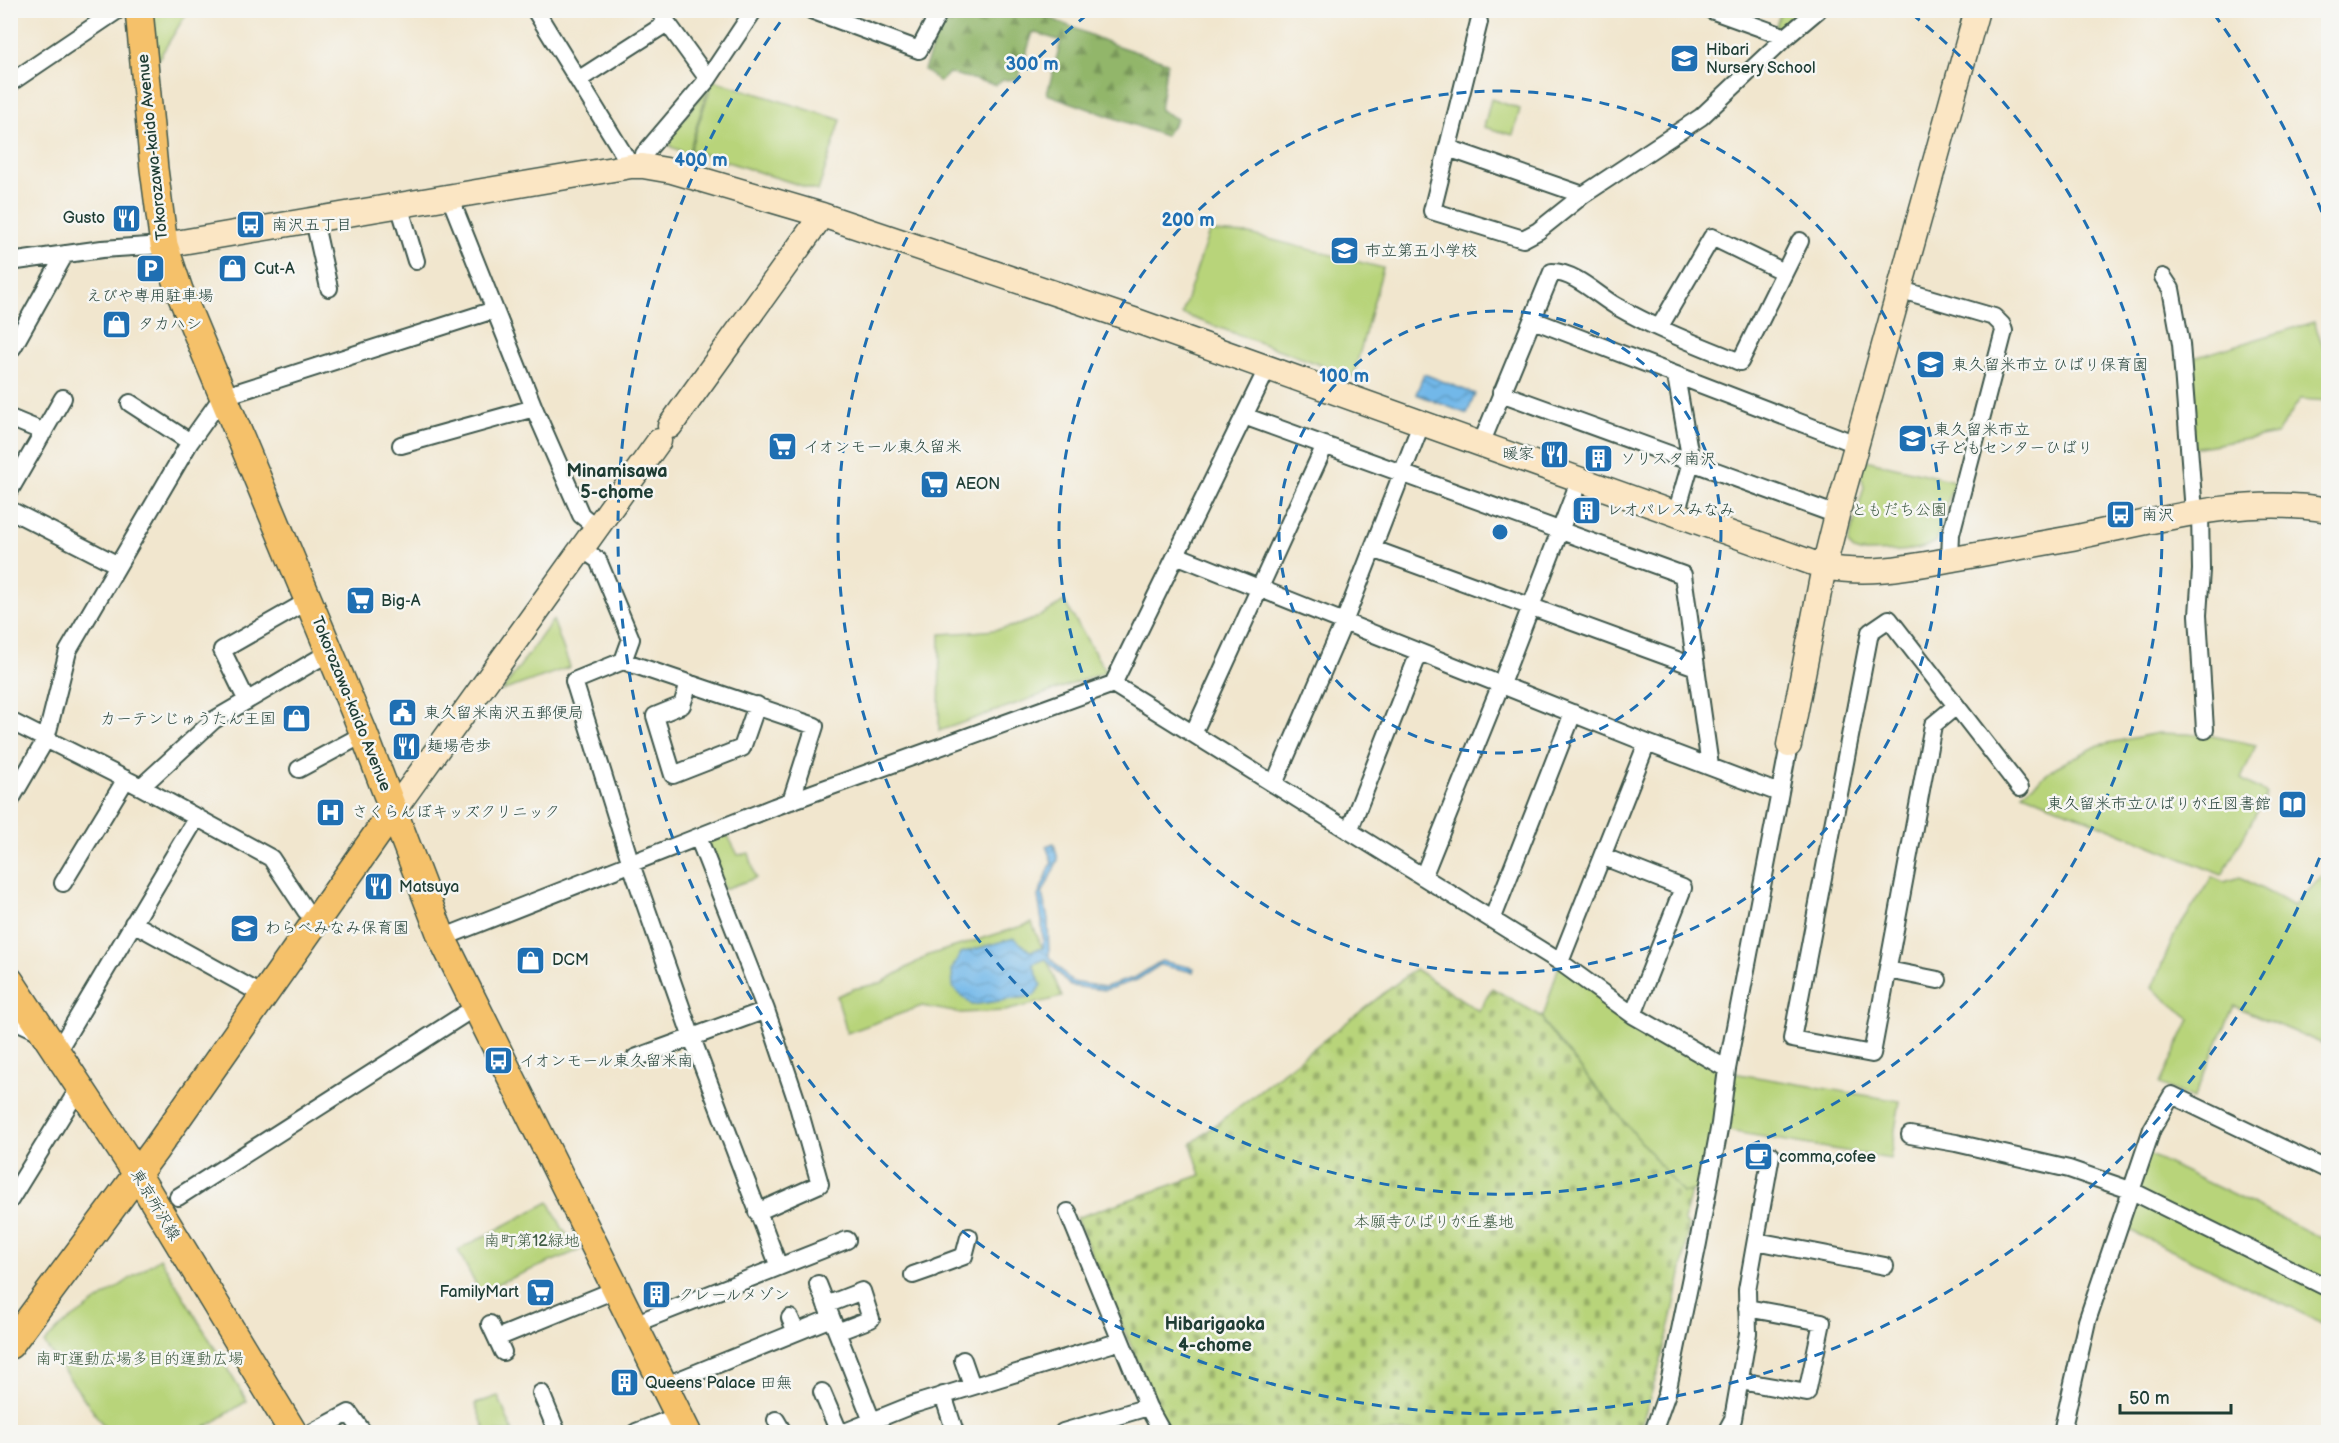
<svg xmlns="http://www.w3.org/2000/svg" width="2339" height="1443" font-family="'Balsamiq Sans','Klee One',sans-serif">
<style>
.forest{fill:url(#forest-firs);stroke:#587a4f;stroke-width:1.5}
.cemetery{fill:url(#cemetery-stones);stroke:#6c8857;stroke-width:1.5}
.park{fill:#b8d47a;stroke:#6c8857;stroke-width:1.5}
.water{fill:url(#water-waves);stroke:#487a8e;stroke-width:1.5}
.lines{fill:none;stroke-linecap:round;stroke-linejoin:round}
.street-casing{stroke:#3e564b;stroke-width:20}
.secondary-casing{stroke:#3e564b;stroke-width:27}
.primary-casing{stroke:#3e564b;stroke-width:30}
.street{stroke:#fff;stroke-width:16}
.secondary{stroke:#fbe6c4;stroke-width:24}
.primary{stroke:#f5c16b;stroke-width:27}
.ring{fill:none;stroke:#1f6fb2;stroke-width:3;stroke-dasharray:10 8}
.labels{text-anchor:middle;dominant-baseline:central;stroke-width:5;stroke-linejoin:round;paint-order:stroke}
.poi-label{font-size:16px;fill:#1f3d34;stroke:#f6f6f2;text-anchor:start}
.street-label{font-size:16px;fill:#1f3d34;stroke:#f6f6f2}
.park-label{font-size:16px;fill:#3e5b42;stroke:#f6f6f2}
.neighbourhood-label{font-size:18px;font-weight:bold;fill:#1f3d34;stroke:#f6f6f2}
.centre{fill:#1f6fb2;stroke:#f6f6f2;stroke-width:3}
.ring-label{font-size:18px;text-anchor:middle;font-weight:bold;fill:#1f6fb2;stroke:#f6f6f2;stroke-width:5;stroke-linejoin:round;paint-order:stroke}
</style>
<defs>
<pattern id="forest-firs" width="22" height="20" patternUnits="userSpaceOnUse" patternTransform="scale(1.5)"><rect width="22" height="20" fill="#92b66a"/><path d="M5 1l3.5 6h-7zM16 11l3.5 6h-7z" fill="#779558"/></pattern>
<pattern id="cemetery-stones" width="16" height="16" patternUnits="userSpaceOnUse" patternTransform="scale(1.5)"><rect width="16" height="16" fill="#b8d47a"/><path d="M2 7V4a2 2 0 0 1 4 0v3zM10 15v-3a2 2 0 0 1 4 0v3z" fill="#95ad65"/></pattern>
<pattern id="water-waves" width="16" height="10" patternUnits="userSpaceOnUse" patternTransform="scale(1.5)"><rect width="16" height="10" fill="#72b8e9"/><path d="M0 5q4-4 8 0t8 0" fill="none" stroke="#5d97be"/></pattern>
</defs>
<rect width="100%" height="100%" fill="#f6f6f2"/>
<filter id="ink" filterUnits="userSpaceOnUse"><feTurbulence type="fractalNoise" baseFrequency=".0167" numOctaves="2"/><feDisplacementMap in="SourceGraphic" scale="12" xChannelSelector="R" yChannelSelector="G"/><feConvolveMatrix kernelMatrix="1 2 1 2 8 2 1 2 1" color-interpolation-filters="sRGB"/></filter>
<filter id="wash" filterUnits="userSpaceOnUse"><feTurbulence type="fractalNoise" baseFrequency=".008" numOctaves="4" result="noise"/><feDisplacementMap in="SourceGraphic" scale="24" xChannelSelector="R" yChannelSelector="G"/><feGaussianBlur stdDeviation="1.35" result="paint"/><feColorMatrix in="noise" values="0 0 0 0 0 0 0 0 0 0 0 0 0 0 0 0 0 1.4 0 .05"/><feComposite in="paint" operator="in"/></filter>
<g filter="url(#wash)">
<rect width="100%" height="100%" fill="#f1e6ce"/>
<path class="forest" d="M943 11H1033L1112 44 1167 62 1160 110 1177 119 1165 136 1047 94 1061 41 1033 32 1018 79 1003 80 996 85 949 73 940 82 924 70 945 12Z"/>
<path class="cemetery" d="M1415 969 1479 1011 1492 988 1543 1017 1544 1024 1683 1193 1691 1191 1684 1221 1689 1227C1679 1297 1661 1366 1639 1432H1168L1076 1218 1201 1175 1191 1144Z"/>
<path class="park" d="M139 11H188L145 81Z
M1781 11H1807L1784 31 1775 28Z
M713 80 841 120 818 191 690 150Z
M709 85 688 154 671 147 668 140Z
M1491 99 1520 109 1513 135 1484 127Z
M1209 232 1249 234 1383 268 1353 377 1182 314Z
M2314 322 2324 349 2328 348V401L2300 399 2277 434 2193 448 2187 360Z
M1857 458 1954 481 1936 542C1914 554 1885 551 1860 552L1854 550 1848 544 1864 487Z
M1064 601 1106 672 939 731 940 634C972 632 1011 632 1040 616 1049 612 1056 606 1064 601Z
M553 620 570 667 502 691Z
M2158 733 2207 735 2256 745 2241 779 2267 794 2222 875 2023 793 2056 767 2099 745Z
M726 832 738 855 749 853 756 878 724 889 706 839Z
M2328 870V1046L2234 1006 2193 1099 2160 1084 2190 1019 2152 988 2175 934 2212 877 2224 882 2240 877 2294 906Z
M1032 923 1062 997 1005 1011 959 1013 922 1006 847 1033 837 996 853 989 881 983 929 955Z
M1560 962 1727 1069 1702 1188 1683 1193 1544 1023 1543 1017Z
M1732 1073 1900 1101 1890 1159 1723 1130Z
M2148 1154 2328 1241V1326L2123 1227Z
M549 1202 564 1231 580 1250 479 1291 458 1250Z
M160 1258 247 1401 198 1432H108L44 1343 60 1327Z
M498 1396 513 1432H486L475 1404Z"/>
<path class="water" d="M1424 374 1475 394 1467 414 1416 394Z
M1054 843 1058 860 1042 894 1048 919 1049 957 1072 982 1105 987 1136 977 1161 961 1194 968 1193 972 1160 965 1137 980 1105 990 1070 986 1046 959 1033 964 1041 985 1034 996 972 1005 953 988 952 969 961 953 1014 938 1030 951 1043 948 1042 922 1038 896 1052 862 1046 846Z"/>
</g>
<g filter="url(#ink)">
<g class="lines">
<defs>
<path id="street" d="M535 10 631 166
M658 10 708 79
M811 10 919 50 937 16 926 10
M1711 10 1786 37
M1479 22 1432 211 1523 239 1538 231 1583 195 1701 117 1786 37 1818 10
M578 80 667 23
M10 83 118 10
M1448 148 1583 195
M643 166 644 154 708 79 754 10
M449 195 534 408 581 515 597 528
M399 205 416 261
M314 220 329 288
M10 262 102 249 164 245
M2163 277 2171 289 2181 344 2194 512
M1898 289 1994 317 2002 325 2004 331 1951 534 1950 560
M1533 320 1856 444
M1659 328 1712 237 1784 272
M10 346 13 347 65 254
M1501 393 1837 515
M130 403 190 442
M1244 416 1683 575 1710 766
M10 418 44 432
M1481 444 1552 272C1575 272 1597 295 1616 306 1656 329 1698 345 1740 362L1800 241
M401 445 534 408
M10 490 63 398
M10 510 118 565
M2200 511 2201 570 2198 615 2205 730
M1676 514 1691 462 1676 376
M582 549 598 560 631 639 623 661
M1373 549 1696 667
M1176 555 1647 743 1779 793
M689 683 682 705 655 716 673 775 742 748 757 705
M1113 684 1560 962 1633 1015 1727 1069
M247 701 222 650 308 601
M1956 706 1933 725 1872 1054 1792 1039 1870 632 1889 619 2020 788
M10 721 141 787 271 858 306 911 320 918
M1193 734 1325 445
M299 769 364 734
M1274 784 1344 622 1422 422
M141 787 214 720 330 652
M10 801 46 739 68 651 190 442 222 397 494 310
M1349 831 1419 653
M698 837 766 1010 796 1099 820 1184 757 1212
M1604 857 1683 888 1633 1015
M1423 877 1501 684 1580 479
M63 883 126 779
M1492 920 1573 713
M133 923 265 996
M442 938 774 807 1113 684 1268 367
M1560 962 1647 743
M1888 970 1938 980
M10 1018 40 1032
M57 1052 197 817
M635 1058 766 1010
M1910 1135 1956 1143 2069 1169 2130 1190 2328 1288
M178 1197 477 1006
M10 1200 79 1088
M1068 1212 1148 1407 1162 1432
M1756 1241 1885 1266
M937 1266 964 1256 969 1237
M779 1267 692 1038 631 864 574 681 623 661 815 726 791 801
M913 1275 933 1268
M818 1284 872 1421
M826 1305 862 1291 871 1319 837 1332
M790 1318 796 1332
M490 1324 503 1352
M634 1324 847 1240
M497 1338 617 1289
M963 1360 972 1386
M1740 1381 1807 1393 1822 1322 1747 1308
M664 1386 831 1318
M822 1392 839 1432
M541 1393 557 1432
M943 1395 955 1432
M776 1420 783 1432
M313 1432 349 1413 363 1432
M636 1432 678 1416
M845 1432 912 1405 1121 1341
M1063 1432 1148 1407
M1653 1432 1667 1393 1698 1243 1720 1124 1727 1069 1789 745
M1726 1432 1733 1419 1748 1333 1747 1290 1771 1155
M2062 1432 2087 1321 2152 1129 2172 1095 2328 1170"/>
<path id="secondary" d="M164 245 631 166H643L672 171 822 215 1134 320 1824 567C1871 576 1913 566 1959 558 1997 551 2034 545 2072 538 2155 521 2243 495 2328 510
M670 426 822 215
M1789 745 1824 567 1837 515 1977 10
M394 810 659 441"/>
<path id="primary" d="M139 10 154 169 164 245 179 290 364 734 442 938 687 1432
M10 981 137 1174 293 1432
M10 1345 155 1150 394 810"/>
</defs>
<use href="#street" class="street-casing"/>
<use href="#secondary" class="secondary-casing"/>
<use href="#primary" class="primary-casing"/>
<use href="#street" class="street"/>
<use href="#secondary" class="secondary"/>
<use href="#primary" class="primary"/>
</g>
</g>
<g class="ring">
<circle cx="1500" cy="532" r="221"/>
<circle cx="1500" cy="532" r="441"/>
<path d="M1912 14A662 662 0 1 1 1088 14"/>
<path d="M2326 841A882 882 0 1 1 786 14M2214 14A882 882 0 0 1 2326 223"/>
</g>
<defs>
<symbol id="school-square" viewBox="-11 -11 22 22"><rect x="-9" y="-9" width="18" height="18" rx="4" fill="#1f6fb2" stroke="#f6f6f2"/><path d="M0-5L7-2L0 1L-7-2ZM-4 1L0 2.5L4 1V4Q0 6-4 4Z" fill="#fff"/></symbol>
<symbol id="restaurant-square" viewBox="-11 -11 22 22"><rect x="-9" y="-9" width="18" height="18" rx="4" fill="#1f6fb2" stroke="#f6f6f2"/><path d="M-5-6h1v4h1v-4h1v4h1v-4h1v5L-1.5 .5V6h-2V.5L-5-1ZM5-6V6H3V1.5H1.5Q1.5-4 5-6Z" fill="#fff"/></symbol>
<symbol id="bus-square" viewBox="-11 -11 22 22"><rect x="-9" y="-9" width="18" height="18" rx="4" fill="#1f6fb2" stroke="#f6f6f2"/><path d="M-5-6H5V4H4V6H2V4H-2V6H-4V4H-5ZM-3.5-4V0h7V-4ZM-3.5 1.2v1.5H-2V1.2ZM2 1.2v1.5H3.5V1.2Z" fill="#fff"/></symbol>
<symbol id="parking-square" viewBox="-11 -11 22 22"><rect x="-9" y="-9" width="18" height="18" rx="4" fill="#1f6fb2" stroke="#f6f6f2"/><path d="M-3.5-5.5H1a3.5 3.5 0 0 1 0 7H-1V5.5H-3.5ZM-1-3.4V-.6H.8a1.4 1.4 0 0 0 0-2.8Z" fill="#fff"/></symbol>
<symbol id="shop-square" viewBox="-11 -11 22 22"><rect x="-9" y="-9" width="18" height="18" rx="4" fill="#1f6fb2" stroke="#f6f6f2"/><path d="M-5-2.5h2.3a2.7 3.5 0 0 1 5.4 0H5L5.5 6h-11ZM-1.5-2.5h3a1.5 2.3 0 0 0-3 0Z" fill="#fff"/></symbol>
<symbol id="supermarket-square" viewBox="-11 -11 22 22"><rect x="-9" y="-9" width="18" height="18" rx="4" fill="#1f6fb2" stroke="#f6f6f2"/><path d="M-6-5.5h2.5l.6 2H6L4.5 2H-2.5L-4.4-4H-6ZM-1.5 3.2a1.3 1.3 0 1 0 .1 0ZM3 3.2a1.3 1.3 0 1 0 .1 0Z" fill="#fff"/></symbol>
<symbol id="building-square" viewBox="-11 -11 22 22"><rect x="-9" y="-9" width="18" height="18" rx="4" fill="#1f6fb2" stroke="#f6f6f2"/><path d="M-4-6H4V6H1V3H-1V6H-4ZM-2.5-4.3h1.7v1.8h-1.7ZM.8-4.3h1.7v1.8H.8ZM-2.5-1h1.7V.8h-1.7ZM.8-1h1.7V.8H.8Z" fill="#fff"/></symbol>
<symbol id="civic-square" viewBox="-11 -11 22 22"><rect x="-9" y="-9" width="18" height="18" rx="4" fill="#1f6fb2" stroke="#f6f6f2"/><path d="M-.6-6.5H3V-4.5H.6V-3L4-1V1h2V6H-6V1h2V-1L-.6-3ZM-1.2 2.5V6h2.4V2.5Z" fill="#fff"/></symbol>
<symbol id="library-square" viewBox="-11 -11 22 22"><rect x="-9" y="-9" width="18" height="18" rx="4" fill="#1f6fb2" stroke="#f6f6f2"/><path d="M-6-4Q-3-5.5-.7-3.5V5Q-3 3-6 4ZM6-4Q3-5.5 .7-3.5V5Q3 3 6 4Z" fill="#fff"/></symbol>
<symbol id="hospital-square" viewBox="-11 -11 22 22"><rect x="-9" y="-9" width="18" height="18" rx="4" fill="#1f6fb2" stroke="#f6f6f2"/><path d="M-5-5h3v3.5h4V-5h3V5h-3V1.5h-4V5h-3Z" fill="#fff"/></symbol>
<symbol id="cafe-square" viewBox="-11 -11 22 22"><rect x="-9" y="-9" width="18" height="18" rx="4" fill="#1f6fb2" stroke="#f6f6f2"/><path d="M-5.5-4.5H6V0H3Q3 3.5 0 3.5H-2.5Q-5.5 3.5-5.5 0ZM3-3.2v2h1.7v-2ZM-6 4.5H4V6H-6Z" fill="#fff"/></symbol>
</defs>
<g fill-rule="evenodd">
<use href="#school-square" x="1668" y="42" width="33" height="33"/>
<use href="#restaurant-square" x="110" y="202" width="33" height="33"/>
<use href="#bus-square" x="234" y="208" width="33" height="33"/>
<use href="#school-square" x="1328" y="234" width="33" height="33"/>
<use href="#parking-square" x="134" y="252" width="33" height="33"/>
<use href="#shop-square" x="216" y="252" width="33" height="33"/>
<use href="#shop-square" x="100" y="308" width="33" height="33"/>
<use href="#school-square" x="1914" y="348" width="33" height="33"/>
<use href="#school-square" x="1896" y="422" width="33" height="33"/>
<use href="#supermarket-square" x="766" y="430" width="33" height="33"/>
<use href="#restaurant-square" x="1538" y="438" width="33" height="33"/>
<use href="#building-square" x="1582" y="442" width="33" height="33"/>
<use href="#supermarket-square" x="918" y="468" width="33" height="33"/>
<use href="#building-square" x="1570" y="494" width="33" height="33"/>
<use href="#bus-square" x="2104" y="498" width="33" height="33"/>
<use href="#supermarket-square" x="344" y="584" width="33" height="33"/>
<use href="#civic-square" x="386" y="696" width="33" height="33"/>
<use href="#shop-square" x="280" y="702" width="33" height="33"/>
<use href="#restaurant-square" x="390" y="730" width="33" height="33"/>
<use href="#library-square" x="2276" y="788" width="33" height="33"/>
<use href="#hospital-square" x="314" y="796" width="33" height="33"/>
<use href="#restaurant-square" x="362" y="870" width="33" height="33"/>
<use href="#school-square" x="228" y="912" width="33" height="33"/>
<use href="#shop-square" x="514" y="944" width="33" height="33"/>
<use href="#bus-square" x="482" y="1044" width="33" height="33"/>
<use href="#cafe-square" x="1742" y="1140" width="33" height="33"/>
<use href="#supermarket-square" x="524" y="1276" width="33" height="33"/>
<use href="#building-square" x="640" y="1278" width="33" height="33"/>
<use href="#building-square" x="608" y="1366" width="33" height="33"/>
</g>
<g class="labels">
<g class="poi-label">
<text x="1706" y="50">Hibari<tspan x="1706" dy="18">Nursery School</tspan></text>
<text x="105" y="218" text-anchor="end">Gusto</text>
<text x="272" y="225">南沢五丁目</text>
<text x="1365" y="251">市立第五小学校</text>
<text x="254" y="269">Cut-A</text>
<text x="150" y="296" text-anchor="middle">えびや専用駐車場</text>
<text x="138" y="324">タカハシ</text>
<text x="1952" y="365">東久留米市立 ひばり保育園</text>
<text x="1934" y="430">東久留米市立<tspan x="1934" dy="18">子どもセンターひばり</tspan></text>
<text x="803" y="447">イオンモール東久留米</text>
<text x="1534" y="454" text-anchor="end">暖家</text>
<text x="1620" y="459">ソリスタ南沢</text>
<text x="956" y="484">AEON</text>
<text x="1607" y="510">レオパレスみなみ</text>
<text x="2142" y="515">南沢</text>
<text x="381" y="601">Big-A</text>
<text x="424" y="713">東久留米南沢五郵便局</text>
<text x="276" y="719" text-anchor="end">カーテンじゅうたん王国</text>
<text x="427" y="746">麺場壱歩</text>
<text x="2271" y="804" text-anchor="end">東久留米市立ひばりが丘図書館</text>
<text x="352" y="812">さくらんぼキッズクリニック</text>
<text x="399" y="887">Matsuya</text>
<text x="265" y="928">わらべみなみ保育園</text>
<text x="552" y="960">DCM</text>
<text x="519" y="1061">イオンモール東久留米南</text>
<text x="1779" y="1157">comma,cofee</text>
<text x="519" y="1292" text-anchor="end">FamilyMart</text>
<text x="678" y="1295">クレールメゾン</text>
<text x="645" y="1383">Queens Palace 田無</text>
</g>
<g class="street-label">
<text transform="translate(153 147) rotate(-96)">Tokorozawa-kaido Avenue</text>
<text transform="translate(351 704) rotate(68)">Tokorozawa-kaido Avenue</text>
<text transform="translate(155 1205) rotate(59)">東京所沢線</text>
</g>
<g class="park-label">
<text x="1899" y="510">ともだち公園</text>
<text x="1434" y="1222">本願寺ひばりが丘墓地</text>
<text x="532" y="1241">南町第12緑地</text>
<text x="140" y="1359">南町運動広場多目的運動広場</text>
</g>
<g class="neighbourhood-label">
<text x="617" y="471">Minamisawa<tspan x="617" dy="21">5-chome</tspan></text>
<text x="1215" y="1324">Hibarigaoka<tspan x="1215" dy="21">4-chome</tspan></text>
</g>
</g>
<circle cx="1500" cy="532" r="9" class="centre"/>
<g class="ring-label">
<text x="1032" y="70">300 m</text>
<text x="701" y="166">400 m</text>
<text x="1188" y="226">200 m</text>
<text x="1344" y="382">100 m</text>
</g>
<rect width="2339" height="1443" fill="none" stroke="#f6f6f2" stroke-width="36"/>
<path d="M2120 1404v9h111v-9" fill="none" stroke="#1f3d34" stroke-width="3"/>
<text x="2129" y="1404" font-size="18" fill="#1f3d34" stroke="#f6f6f2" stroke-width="4.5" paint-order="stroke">50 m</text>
</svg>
